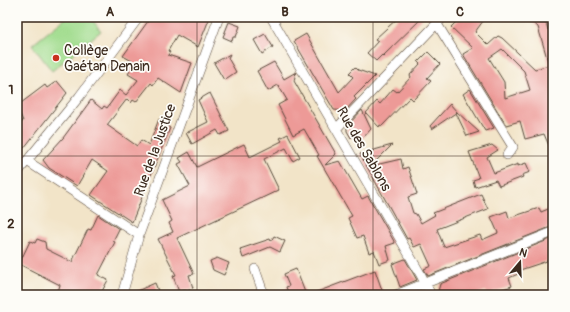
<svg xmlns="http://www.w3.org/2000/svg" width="570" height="312" font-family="Pangolin,sans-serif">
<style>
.green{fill:#a3dd90;stroke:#6f8457}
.building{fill:#ed9a97;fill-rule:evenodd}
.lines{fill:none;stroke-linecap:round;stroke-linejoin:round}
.minor-casing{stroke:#564638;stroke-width:10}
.minor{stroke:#fff;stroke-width:9}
.grid{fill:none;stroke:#3b2a1e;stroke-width:1;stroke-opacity:0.55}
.poi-dot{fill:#c8321e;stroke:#fdfcf7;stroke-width:1.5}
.labels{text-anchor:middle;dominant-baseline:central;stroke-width:3.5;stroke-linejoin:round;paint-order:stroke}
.poi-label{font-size:14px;fill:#3b2a1e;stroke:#fdfcf7;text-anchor:start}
.street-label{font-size:14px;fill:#3b2a1e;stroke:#fdfcf7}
.neatline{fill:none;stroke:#3b2a1e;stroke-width:1.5}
.grid-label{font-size:13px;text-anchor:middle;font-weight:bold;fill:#3b2a1e}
</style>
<rect width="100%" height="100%" fill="#fdfcf7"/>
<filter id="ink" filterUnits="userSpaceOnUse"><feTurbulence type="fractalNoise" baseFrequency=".025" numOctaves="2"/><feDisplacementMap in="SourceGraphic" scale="8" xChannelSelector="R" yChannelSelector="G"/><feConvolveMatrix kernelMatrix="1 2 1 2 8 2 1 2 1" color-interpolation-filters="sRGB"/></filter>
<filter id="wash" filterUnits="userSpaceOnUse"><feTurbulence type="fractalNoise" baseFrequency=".012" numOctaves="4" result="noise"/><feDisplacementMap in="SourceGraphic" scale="16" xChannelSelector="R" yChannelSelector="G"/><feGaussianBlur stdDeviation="0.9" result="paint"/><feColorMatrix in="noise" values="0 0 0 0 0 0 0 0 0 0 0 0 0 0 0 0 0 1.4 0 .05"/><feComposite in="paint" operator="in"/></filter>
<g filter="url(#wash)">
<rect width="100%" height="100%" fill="#f2e4c8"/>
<path class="green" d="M67 17H90L101 31 52 71 32 45Z"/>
<g id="blocks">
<path class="building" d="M151 17H210L198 47 177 35 168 51 170 52 168 55 192 63 181 93 158 78 153 85 151 83 136 102 133 100 131 103 127 99 107 125 137 146 141 140 149 145 159 119 170 128 132 222 91 195 108 171 92 160 77 186 49 168 43 160 63 138 91 100 102 109 104 106 107 108 120 90 126 95 138 80 128 74 130 71 128 70 132 61 123 56Z
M399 17H423L383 56 382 55 376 61 367 53 378 41 375 39Z
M461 17H486L475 32 488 45 498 36 502 38 535 69 549 65 538 27 527 17H540L546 23 548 30 553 29V155L544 134 525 139 520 121 506 125 463 54 473 48 451 27ZM502 49 524 71 530 90 505 98 504 82 489 58Z
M229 22 240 26 236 37H233L232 41 223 37Z
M265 34 273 47 262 54 254 40Z
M306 34 339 92 353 77 349 73 355 67 358 70 375 76 354 97 356 99 345 111 334 110 294 41Z
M428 52 440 64 427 78 431 81 413 100 410 97 382 126 380 125 379 127 366 113 377 101 380 104 393 89 397 92 411 77 410 75 420 64 418 62Z
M230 54 228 58 236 72 224 80 214 63Z
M274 62 284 79 296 72 294 81 336 154 325 165 340 161 362 199 368 196 395 243 386 246 390 260 379 264 374 251 369 253 363 236 357 238 348 218 352 216 317 156 319 155 304 129 293 135 278 105 287 100 278 85 268 91 257 71Z
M57 81 67 93 24 148 17 142V128L23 121 17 106 45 85 47 88Z
M470 89 494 128 485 131 463 94Z
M210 93 229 131 220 135 217 130 192 144 186 133 208 122 198 100Z
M450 104 457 112 432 129 430 126Z
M362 110 371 129 363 138 357 132 351 138 347 131V126Z
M457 112 479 132 467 136 456 113Z
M288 134 300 157 293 161 286 148 264 159 279 190 177 238 194 274 189 275 193 288 179 292 173 276 176 275 158 239 173 232 169 223 172 221 162 200 190 186 178 164 182 162 179 158 189 152 197 167 244 144 250 157 282 141 280 138Z
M392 145 371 166 401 159 403 169 408 167 417 194 408 197 413 213 416 214 421 223 435 215 433 213 481 194 488 209 437 229 444 247 480 235 482 240 498 233 491 217 507 211 509 218 539 208 541 212 553 207V226L428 276 424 269 431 266 421 244 414 247 409 238 407 239 360 154Z
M492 145 498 150 487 157 494 173 518 164V166L526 163 530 172 522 175 523 177 499 186 496 180 475 187 473 180 479 178 469 152Z
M98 215 119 229 113 241 115 242 98 275 108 280 100 295H57L60 285 19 264 30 241 35 243 37 239 45 242 46 249 72 262 88 229 91 230Z
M274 236 285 241 280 252 270 247 243 258 240 249 270 239 271 241Z
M553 238V257L547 259V261L517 271 518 274 509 278 512 286 487 294 486 291 475 295H437L440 284Z
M217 258 229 263 224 275 213 270 210 261Z
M405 259 417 280 400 287 392 264Z
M296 269 306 295H289L286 287 289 286 284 274Z
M375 270 383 293 376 295H309Z
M155 283 159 293 154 295H128Z"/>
</g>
</g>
<g filter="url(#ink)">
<use href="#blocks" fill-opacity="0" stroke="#564638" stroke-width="1"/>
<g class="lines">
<defs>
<path id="minor" d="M271 17 421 275 431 295
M437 24 513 147 507 155
M336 129 443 17
M27 161 139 235
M17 173 79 97 139 17
M255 269 264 295
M122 295 139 235 219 17
M396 295 553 232"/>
</defs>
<use href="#minor" class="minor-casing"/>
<use href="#minor" class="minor"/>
</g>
</g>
<path class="grid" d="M197 17V295M373 17V295M17 156H553"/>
<circle class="poi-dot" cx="56" cy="58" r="4"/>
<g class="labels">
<g class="poi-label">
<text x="64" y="50">Collège<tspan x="64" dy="16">Gaétan Denain</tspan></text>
</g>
<g class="street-label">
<text transform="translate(364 149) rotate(60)">Rue des Sablons</text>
<text transform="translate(155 150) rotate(-70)">Rue de la Justice</text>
</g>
</g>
<rect width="570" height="312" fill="none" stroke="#fdfcf7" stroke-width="44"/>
<g transform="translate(520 262) rotate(19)" stroke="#fdfcf7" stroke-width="3" paint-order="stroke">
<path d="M0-3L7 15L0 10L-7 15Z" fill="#3b2a1e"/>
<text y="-6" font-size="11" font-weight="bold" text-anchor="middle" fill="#3b2a1e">N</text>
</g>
<rect x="22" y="22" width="526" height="268" class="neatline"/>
<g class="grid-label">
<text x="110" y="16">A</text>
<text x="285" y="16">B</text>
<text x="460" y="16">C</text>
<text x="11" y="94">1</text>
<text x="11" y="228">2</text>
</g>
</svg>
